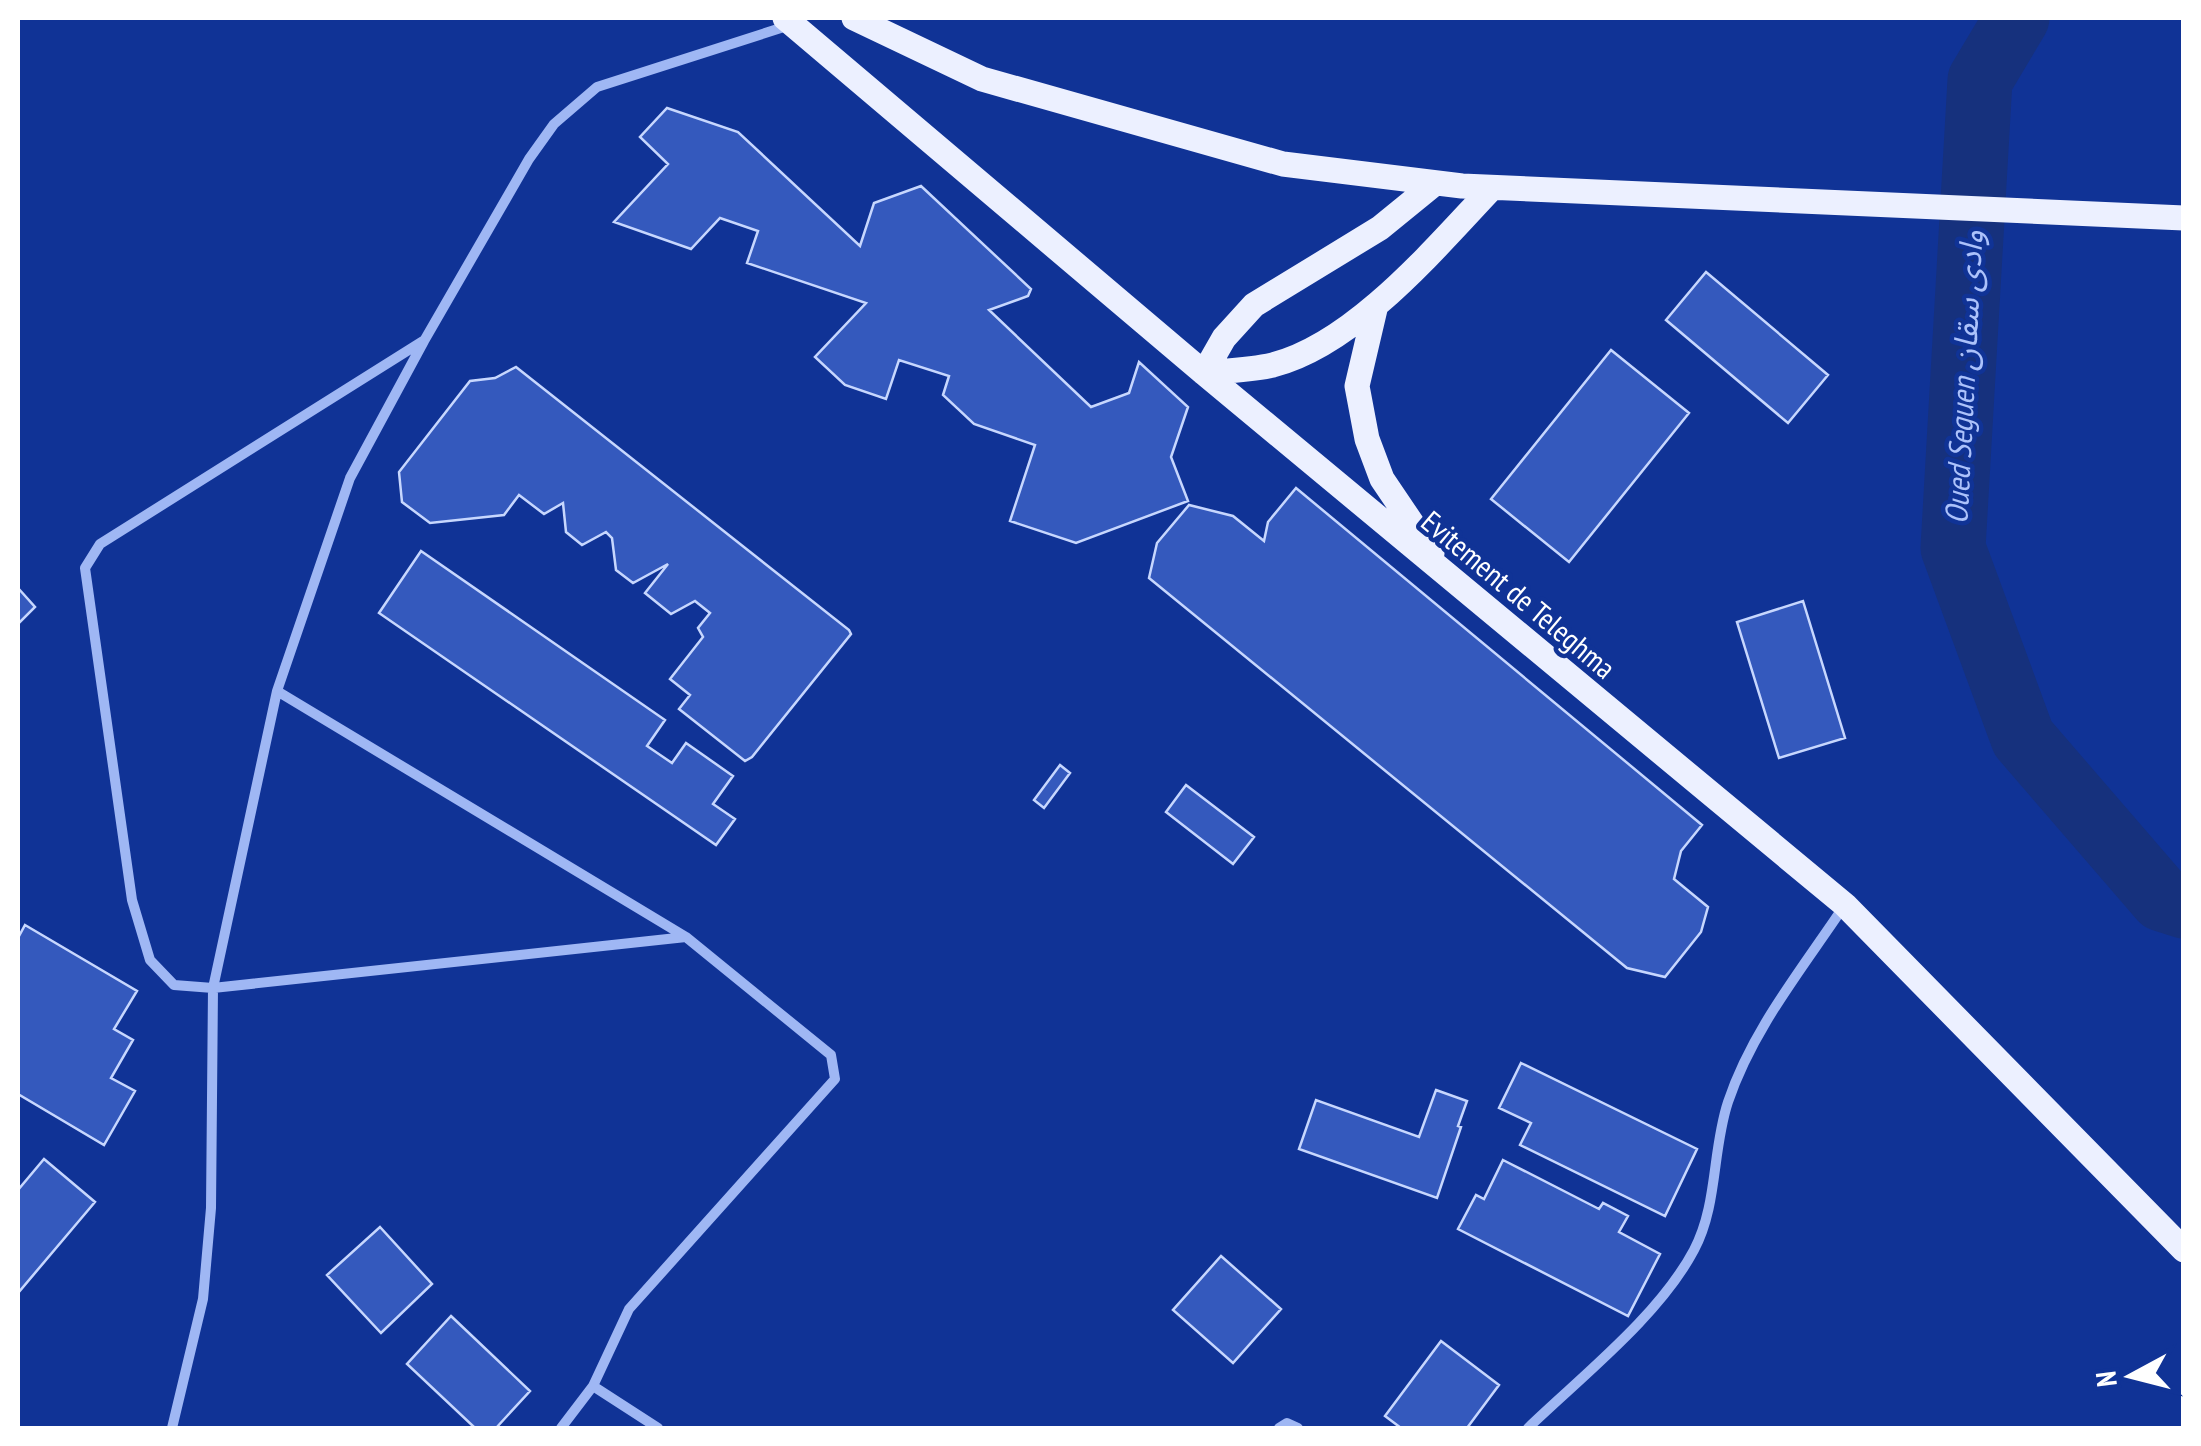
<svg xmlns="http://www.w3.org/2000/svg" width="2201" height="1446" font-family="'PT Sans Narrow','Noto Sans Arabic',sans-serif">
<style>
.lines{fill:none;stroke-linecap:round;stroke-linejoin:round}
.river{stroke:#16317d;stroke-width:65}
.building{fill:#3459bd;stroke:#c7d7fe;stroke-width:2.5}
.minor{stroke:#9fb7f4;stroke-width:10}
.primary{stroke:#ecf0ff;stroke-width:25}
.labels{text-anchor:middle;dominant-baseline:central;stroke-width:9;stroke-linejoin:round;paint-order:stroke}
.street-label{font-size:30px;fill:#fff;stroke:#103396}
.water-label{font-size:32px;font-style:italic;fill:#acc2fb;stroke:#103396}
</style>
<rect width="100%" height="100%" fill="#103396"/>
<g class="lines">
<path class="river" d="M2017 18 1980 80 1953 548 2023 738 2162 899 2184 906"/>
</g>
<path class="building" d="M667 108 738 132 860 246 874 203 921 186 1031 289 1028 296 989 310 1091 407 1129 393 1139 362 1188 407 1171 457 1188 501 1076 543 1010 521 1035 445 974 424 943 395 949 376 899 360 886 399 845 385 815 357 866 303 747 263 758 231 720 218 691 249 614 222 668 164 640 137Z
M1706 272 1828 375 1788 423 1666 320Z
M1611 350 1689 413 1569 562 1491 499Z
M516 367 849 630 851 634 752 757 745 761 679 709 690 695 670 679 703 637 698 628 710 613 695 601 671 614 645 593 668 564 633 583 616 570 612 538 606 532 582 545 566 532 563 503 544 514 519 495 504 515 430 523 402 502 399 472 470 381 495 378Z
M1296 488 1702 825 1681 851 1674 879 1708 907 1701 932 1665 977 1627 968 1149 578 1157 543 1189 505 1233 516 1264 541 1268 522Z
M421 551 665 720 647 746 672 763 686 743 733 776 713 804 735 819 716 845 379 613Z
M18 588 35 607 18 624Z
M1803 601 1845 738 1779 758 1737 622Z
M1060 765 1070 773 1044 808 1034 800Z
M1186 785 1254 837 1233 864 1166 812Z
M25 925 137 991 114 1029 133 1040 111 1078 135 1091 104 1145 18 1094V938Z
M1521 1063 1697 1149 1665 1216 1520 1145 1531 1123 1499 1108Z
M1436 1090 1467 1101 1458 1126 1461 1127 1437 1198 1299 1149 1316 1100 1419 1137Z
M44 1159 95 1202 18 1293V1190Z
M1503 1160 1599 1209 1603 1203 1628 1216 1619 1232 1660 1254 1628 1316 1458 1229 1476 1195 1484 1199Z
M380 1227 432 1284 381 1333 327 1275Z
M1221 1256 1281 1309 1233 1363 1173 1310Z
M451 1316 530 1391 496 1428H475L407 1364Z
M1441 1341 1499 1385 1467 1428H1401L1385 1416Z"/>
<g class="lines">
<path class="minor" d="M423 341 100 544 85 568 132 900 150 960 174 985 213 988 686 937
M277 691 686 937 831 1055 835 1079 629 1309 593 1386 561 1428
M593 1386 658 1428
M172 1428 203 1299 211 1208 213 988 277 691 350 478 424 341 529 159 554 124 597 87 787 26
M1279 1428 1287 1423 1298 1428
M1528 1428C1582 1376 1659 1316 1694 1250 1718 1205 1712 1150 1728 1102 1752 1030 1802 969 1844 906"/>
<path class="primary" d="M785 18 1204 373 1845 905 2184 1250
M854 18 982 79 1283 164 1462 186 2184 218
M1376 305 1357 386 1367 439 1382 479 1432 553
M1204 373C1226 371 1251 370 1273 365 1355 344 1435 248 1492 188
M1204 373 1224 338 1254 305 1380 228 1434 184"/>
</g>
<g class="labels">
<g class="street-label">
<text transform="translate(1519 594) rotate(40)">Evitement de Teleghma</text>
</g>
<g class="water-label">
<text transform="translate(1963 377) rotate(-87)">Oued Seguen وادى سقان</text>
</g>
</g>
<rect width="2201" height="1446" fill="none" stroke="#ffffff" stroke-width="40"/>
<g transform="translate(2131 1376) rotate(263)" stroke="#103396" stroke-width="8" paint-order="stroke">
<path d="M0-8L18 38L0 25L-18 38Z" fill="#ffffff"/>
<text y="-15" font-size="28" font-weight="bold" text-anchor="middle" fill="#ffffff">N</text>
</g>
</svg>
